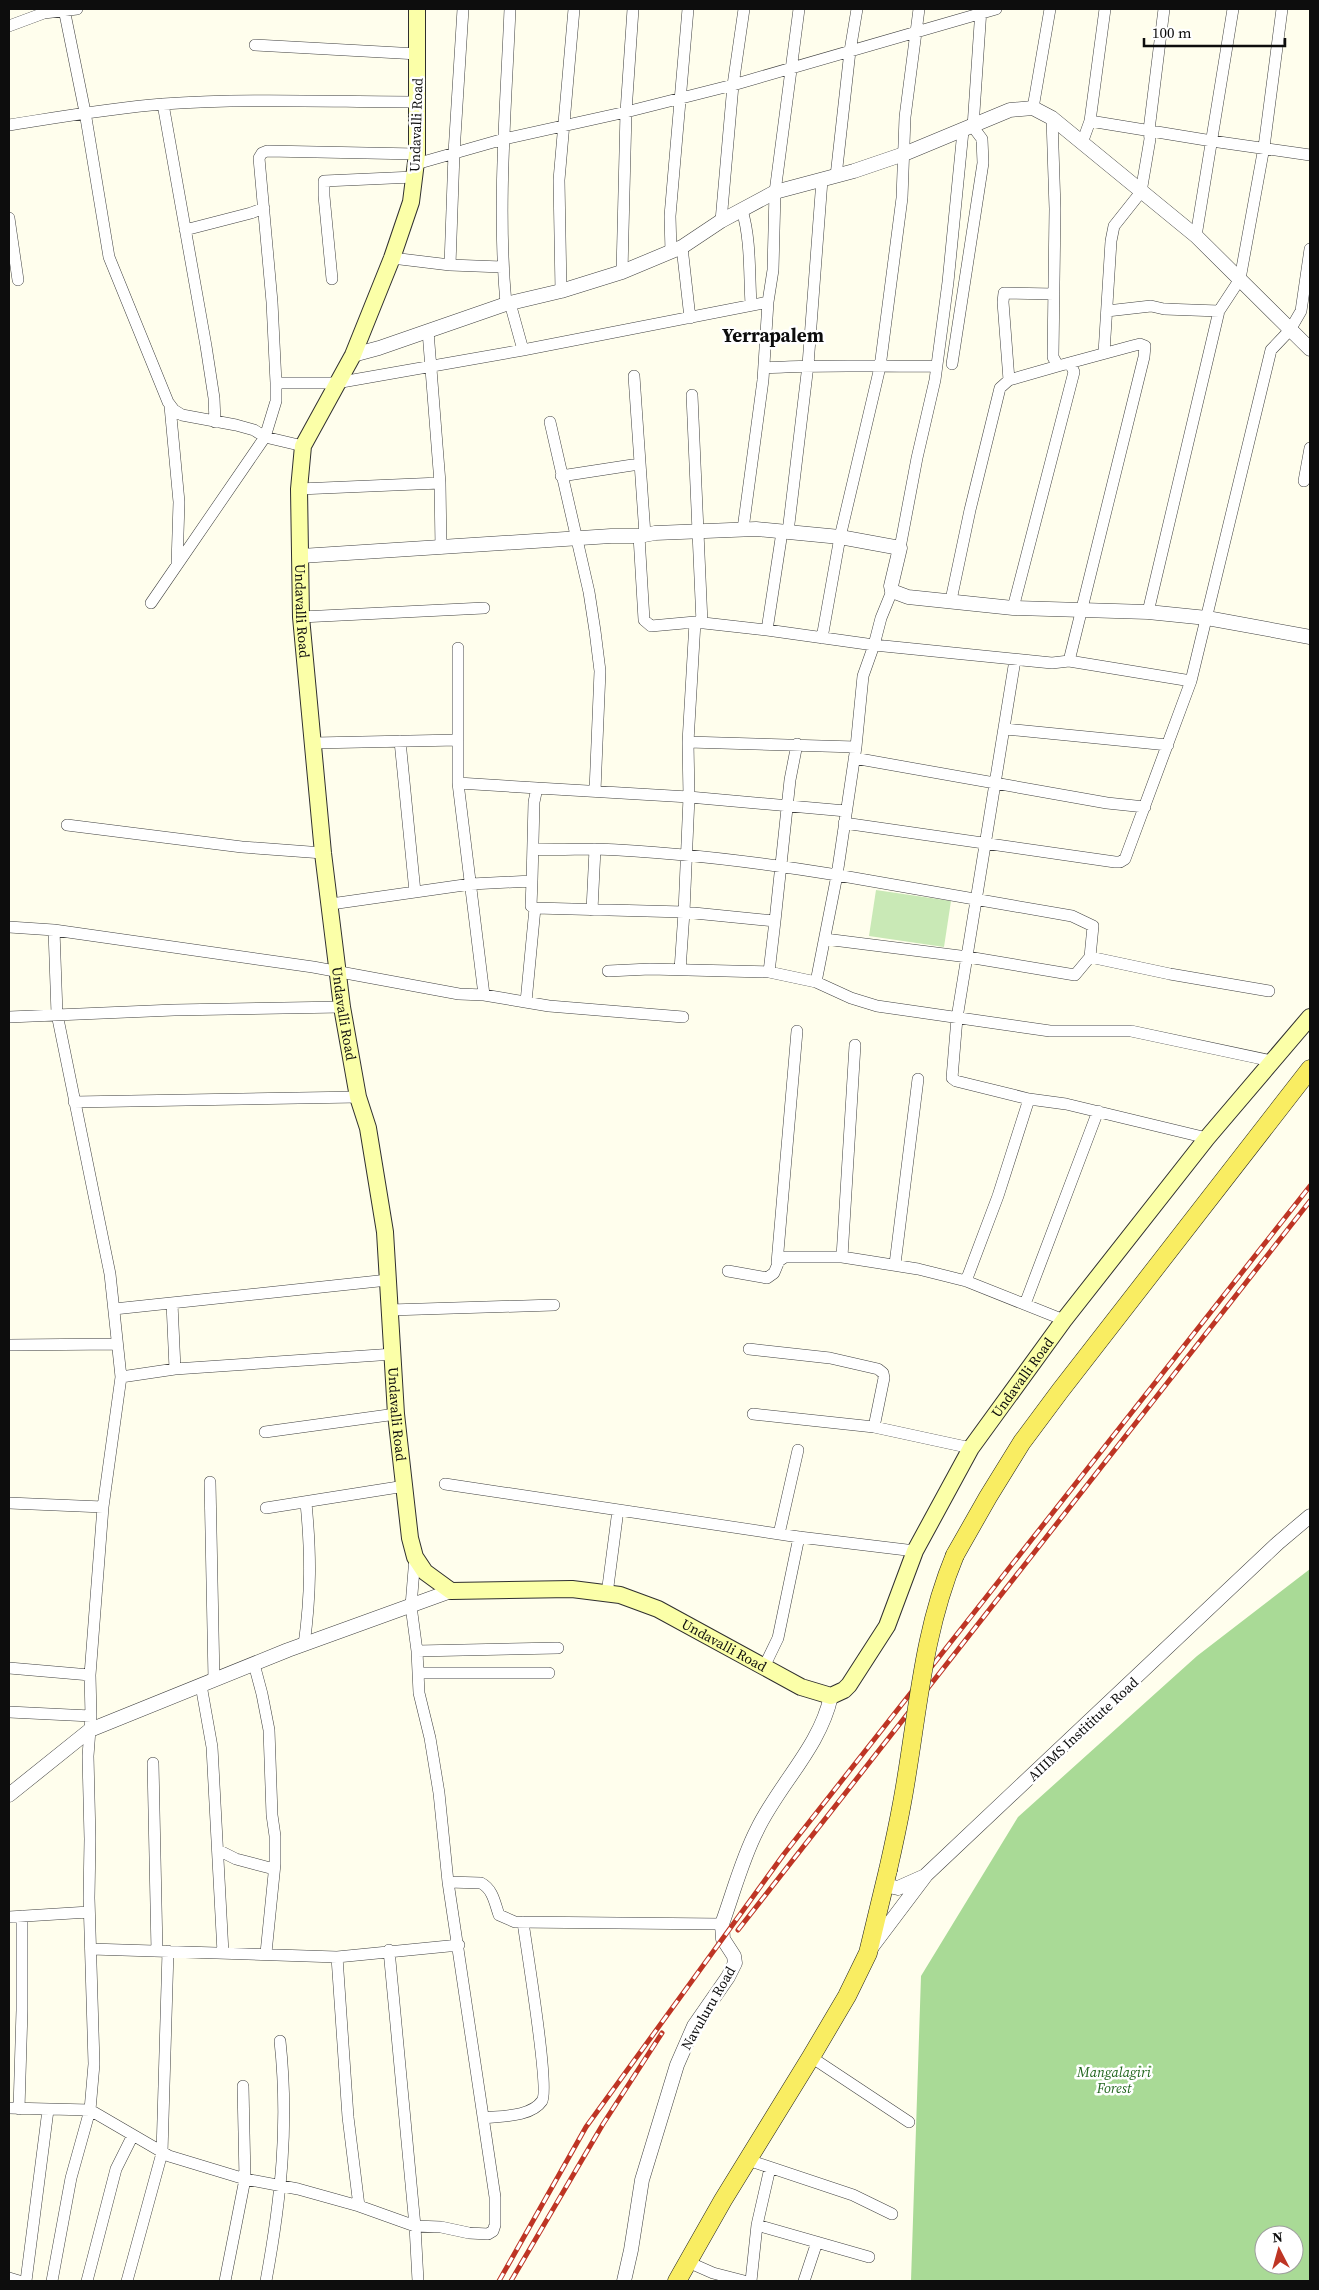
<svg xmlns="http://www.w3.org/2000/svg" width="1319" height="2290" font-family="'Source Serif 4',serif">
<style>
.green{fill:#c9e9b6}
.forest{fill:#a9da96;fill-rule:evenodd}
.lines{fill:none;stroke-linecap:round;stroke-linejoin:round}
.minor-casing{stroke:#404040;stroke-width:12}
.tertiary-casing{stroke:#404040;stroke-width:15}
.secondary-casing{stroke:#2f2f2f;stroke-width:18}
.primary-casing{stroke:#1e1e1e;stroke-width:19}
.minor{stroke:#fff;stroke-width:11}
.tertiary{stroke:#fff;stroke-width:14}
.secondary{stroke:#fbffa8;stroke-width:16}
.primary{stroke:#f9ed62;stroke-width:18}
.rail-casing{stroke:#be3524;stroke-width:5}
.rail{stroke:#fff;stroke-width:3;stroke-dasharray:9;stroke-linecap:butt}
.primary-bridge-casing{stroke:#1e1e1e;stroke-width:19;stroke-linecap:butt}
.primary-bridge{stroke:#f9ed62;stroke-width:18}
.labels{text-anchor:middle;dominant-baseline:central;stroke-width:5;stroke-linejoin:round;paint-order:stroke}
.street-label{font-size:14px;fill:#0d0d0d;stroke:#fff}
.park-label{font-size:14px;font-style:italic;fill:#20651d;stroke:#fff}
.district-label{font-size:19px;font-weight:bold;fill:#0d0d0d;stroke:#fff}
</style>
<rect width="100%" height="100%" fill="#fffeed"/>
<path class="green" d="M876 890 951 901 944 947 869 936Z"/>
<path class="forest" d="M1310 1569V2281H911L921 1976 1018 1817 1197 1656ZM1264 2235H1294V2265H1264Z"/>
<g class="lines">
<defs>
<path id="minor" d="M64 9 85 112 109 257 168 402 174 410 182 415 236 425 254 430 265 437 303 446
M9 26 44 13 77 9
M255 45 418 54
M163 104 206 346 214 398 215 422
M1033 108 1050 9
M1090 121 1212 141 1310 155
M9 125C60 117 111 108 163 104 248 98 334 102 419 102
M1082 143 1090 121 1105 9
M416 164 504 139 626 112 733 85 996 9
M836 176 850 51 857 9
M742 210C751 240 749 273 751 304
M9 218 18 280
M721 221 733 85 744 9
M185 230 251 213 264 208
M1196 236 1233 9
M682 247 690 318
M671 252 670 216 688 9
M392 258 450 265 502 267
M450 265 454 153 463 9
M622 272 626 112 633 9
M332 279 324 196V181L414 177
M561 291 559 180 574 9
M510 303 523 350
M506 304C497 207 506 107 510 9
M1107 311 1151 306 1164 309 1219 311
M428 331 440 483 441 548
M1104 353 1111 241 1114 226 1141 192 1150 139 1149 130 1164 9
M952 364 983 163 982 139 973 127 981 9
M764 368C821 364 878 367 936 366
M634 376 645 535
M1009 380 1003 302 1004 293 1054 294
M276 383H336L523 350 768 302
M692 395 702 623
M170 406 179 502 177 565
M550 422 589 592 595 631 600 671 595 791
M561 476 639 464
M1304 481 1310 448
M299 489 440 483
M743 529 763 380 768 302 773 270 775 192 799 9
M788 532 808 365 822 180
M639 536 644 620 651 626 695 622 767 630 874 645 881 618 892 591
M900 548 917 458 935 380 948 282 963 131
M951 600 970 510 1000 388 1009 380 1058 366
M151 603 265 437 276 401V383L272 302 259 158 262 153 267 151 417 154
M1013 608 1074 372 1070 363
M1148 612 1219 311 1240 279 1264 147 1282 9
M301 617 484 608
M767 630 782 532
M822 638 840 537 880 367 902 198 905 117 919 9
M458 648V783L484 995
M1015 660 957 1018 952 1078 956 1081 1029 1099 1066 1104 1207 1138
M1069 661 1191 681
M1005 729 1168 745
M400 741 415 892
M688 742 856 747
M314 743 458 740
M854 758 1107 803 1145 807
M458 783 537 788
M844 823 1115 862H1120L1125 859 1191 681 1271 350 1290 330 1301 311 1310 249
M67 825 242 847 323 853
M534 849C554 850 575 849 595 849 676 852 757 862 837 875L856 747 863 676 874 645 1052 663 1069 661 1144 357 1145 346 1140 344 1132 346 1058 366 1053 357 1055 209 1052 118
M532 881 531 906 535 908 684 912 689 797 688 742 695 622
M331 904 471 884 532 881 534 802 537 788 689 797 846 811
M592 910 595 849
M775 921 790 780 797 744
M9 927 54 930 313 967 459 994 484 995 549 1006 683 1017
M54 930 57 1014 110 1274 121 1377 103 1507 90 1675
M1090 957 1170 974 1269 991
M680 970 684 912 775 921 769 972 816 982 851 998 877 1006 1050 1031H1131L1272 1061
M608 971 650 969 769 972
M816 982 837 875 1072 916 1093 926 1090 957 1075 975 968 957 825 939
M526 1002 535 908
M9 1017 174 1010 342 1007
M74 1102 358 1097
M842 1257 855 1045
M777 1263 797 1031
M895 1264 918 1079
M728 1271 767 1278 774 1273 779 1261 785 1257H842L918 1269 966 1281 1064 1320
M966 1281 998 1196 1029 1099
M172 1303 175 1369
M1025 1304 1098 1111
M114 1309 388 1280
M390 1310 554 1305
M9 1345 117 1344
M749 1349 830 1358 878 1369 883 1373 884 1378 874 1427
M121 1377 175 1369 394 1354
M753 1414 874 1427 971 1448
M265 1432 396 1414
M210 1482 214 1680
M445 1484 799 1537 915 1551
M9 1503 103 1507
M266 1508 405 1486
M779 1534 798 1450
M607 1594 618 1510
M304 1645C311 1594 311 1554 306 1503
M417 1651 558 1648
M254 1664 262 1694 269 1730 272 1815 275 1836V1864L266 1953
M764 1667 778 1638 799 1537
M9 1668 90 1675 91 1716 88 1756 90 1839 89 1898 94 2064 90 2110 169 2156 245 2179 298 2189 359 2206 415 2226 441 2227 469 2233 488 2234 493 2231 495 2225V2197L448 1882 439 1793 430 1738 419 1693 417 1651 411 1606 415 1557
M419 1673H549
M201 1685 212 1747 223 1953
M9 1712 91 1716
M153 1763 157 1951
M218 1850 236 1859 274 1869
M448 1882 481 1883C493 1889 495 1904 499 1915L515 1922 722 1924
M9 1917 89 1912
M91 1949 337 1957 459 1945
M389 1950 415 2226 418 2281
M337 1957 348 2117 359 2206
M811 2057 909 2122
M9 2108 90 2110 71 2178 52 2281
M19 2109 22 2010V1916
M484 2118C501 2116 531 2117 542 2101 550 2090 526 1945 523 1922
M748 2160 853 2195 892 2214
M757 2225 869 2257
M688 2262 713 2273 744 2281
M9 2278 19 2281
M26 2281 48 2110
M87 2281 116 2169 132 2137
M127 2281 162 2153 168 1951
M225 2281 245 2179 243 2086
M266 2281C281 2199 289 2125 280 2041
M751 2281 757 2225 770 2168
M804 2281 817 2242"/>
<path id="tertiary" d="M353 355 379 348 506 304 561 291 622 272 682 247 721 221 775 192 854 171 904 154 1010 110 1033 108 1052 118 1196 236 1310 349
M301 556 611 536H639L655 533 756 529 840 537 900 548 891 586 892 591 908 597 1013 608 1148 612 1207 618 1310 637
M9 1795 90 1730 288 1650 451 1591
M886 1881 889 1886 898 1888 925 1876
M871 1948 926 1875 1278 1543 1310 1516
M624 2281 631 2250 642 2180 677 2065 694 2026 728 1977 735 1963 734 1956 723 1939 722 1924C733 1894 742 1859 757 1830 779 1784 820 1747 831 1696"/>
<g id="secondary">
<path id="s1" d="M417 9V154L411 202 392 258 353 355 303 446 299 489 301 617 323 853 342 1007 358 1097 368 1128 385 1232 396 1414 410 1538 415 1557 425 1572 451 1591 572 1589 620 1595 658 1609 801 1687 831 1696 844 1690 849 1685 887 1626 915 1551 971 1448 1064 1320 1207 1138 1310 1017"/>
</g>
<path id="primary" d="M955 1555 988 1497 1022 1442 1060 1391 1310 1069
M677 2281 723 2200 811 2057 847 1996 868 1953 888 1870"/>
</defs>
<use href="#minor" class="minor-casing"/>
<use href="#tertiary" class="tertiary-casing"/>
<use href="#secondary" class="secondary-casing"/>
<use href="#primary" class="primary-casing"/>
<use href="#minor" class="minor"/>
<use href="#tertiary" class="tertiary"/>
<use href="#secondary" class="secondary"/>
<use href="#primary" class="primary"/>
<defs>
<path id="rail" d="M738 1930 1310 1201
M499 2281 586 2127 784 1854 1310 1186
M511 2281 603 2124 662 2033"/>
</defs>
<use href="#rail" class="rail-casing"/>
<use href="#rail" class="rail"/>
<defs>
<path id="primary-bridge" d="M888 1870C893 1848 898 1825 902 1803 918 1717 921 1637 955 1555"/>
</defs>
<use href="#primary-bridge" class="primary-bridge-casing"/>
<use href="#primary-bridge" class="primary-bridge"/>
</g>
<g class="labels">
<g class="street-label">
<text transform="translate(416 125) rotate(-88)">Undavalli Road</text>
<text stroke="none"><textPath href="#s1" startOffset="626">Undavalli Road</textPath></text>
<text stroke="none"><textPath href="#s1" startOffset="1031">Undavalli Road</textPath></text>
<text stroke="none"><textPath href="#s1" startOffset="2411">Undavalli Road</textPath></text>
<text stroke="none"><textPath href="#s1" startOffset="1436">Undavalli Road</textPath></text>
<text stroke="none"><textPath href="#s1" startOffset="1916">Undavalli Road</textPath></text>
<text transform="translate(1083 1729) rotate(-43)">AIIIMS Instititute Road</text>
<text transform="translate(708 2008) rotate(-60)">Navuluru Road</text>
</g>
<g class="park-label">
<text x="1114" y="2072">Mangalagiri<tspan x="1114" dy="16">Forest</tspan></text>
</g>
<g class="district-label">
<text x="773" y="335">Yerrapalem</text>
</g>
</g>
<rect width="1319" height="2290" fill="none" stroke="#0d0d0d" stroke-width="20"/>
<g transform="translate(1279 2250) rotate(354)"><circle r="24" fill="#ffffff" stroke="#9e9e9e"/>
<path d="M0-4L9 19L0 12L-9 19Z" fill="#be3524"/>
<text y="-8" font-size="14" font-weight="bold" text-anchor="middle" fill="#0d0d0d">N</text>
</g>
<path d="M1144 38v8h141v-8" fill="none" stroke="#0d0d0d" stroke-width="2.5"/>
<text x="1152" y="38" font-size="15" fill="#0d0d0d" stroke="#ffffff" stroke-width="4" paint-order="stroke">100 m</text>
</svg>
